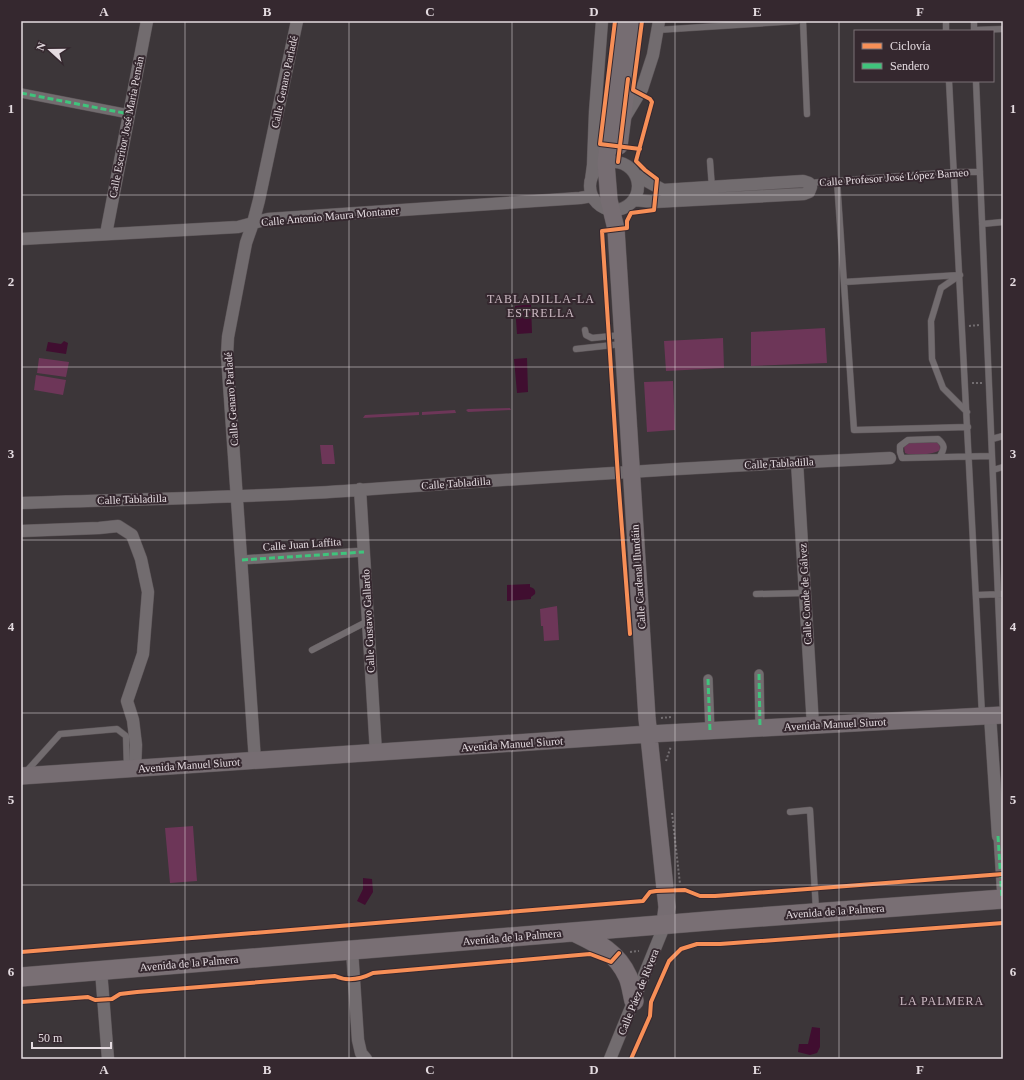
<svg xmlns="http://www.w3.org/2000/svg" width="1024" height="1080" font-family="Georgia,serif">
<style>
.green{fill:#6d3658}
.water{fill:#400e30}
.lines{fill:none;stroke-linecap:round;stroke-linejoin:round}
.service-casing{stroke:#5a5356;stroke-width:7}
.pedestrian-casing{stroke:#5a5356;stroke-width:10}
.minor-casing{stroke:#5a5356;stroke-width:13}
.secondary-casing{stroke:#5a5356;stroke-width:18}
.primary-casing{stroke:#5a5356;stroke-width:20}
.path{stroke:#726d70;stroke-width:2;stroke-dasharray:2 2;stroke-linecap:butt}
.service{stroke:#726c6f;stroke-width:6}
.pedestrian{stroke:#726c6f;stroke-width:9}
.minor{stroke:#726c6f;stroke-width:12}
.secondary{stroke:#766d72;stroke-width:17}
.primary{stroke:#796f74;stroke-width:19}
.quiet{stroke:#40c37c;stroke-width:3;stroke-dasharray:6 3;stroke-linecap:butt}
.cycleway-casing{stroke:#35282f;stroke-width:6}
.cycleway{stroke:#f78f57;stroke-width:4}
.grid{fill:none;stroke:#e4dbe0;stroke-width:1;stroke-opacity:0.55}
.labels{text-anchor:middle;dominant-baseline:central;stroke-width:4;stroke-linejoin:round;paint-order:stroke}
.street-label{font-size:11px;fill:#e4dbe0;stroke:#35282f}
.neighbourhood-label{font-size:12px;letter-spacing:1px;fill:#ccbac3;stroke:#35282f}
.neatline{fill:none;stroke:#e4dbe0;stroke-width:1.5}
.grid-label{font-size:13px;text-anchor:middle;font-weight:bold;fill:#e4dbe0}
</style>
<rect width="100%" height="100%" fill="#3c3639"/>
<path class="green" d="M825 328 827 363 751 366V332Z
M723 338 724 368 666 371 664 341Z
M39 358 69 362 66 377 37 373Z
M36 375 66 380 63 395 34 390Z
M673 381 675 430 647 432 644 382Z
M510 408 511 410 468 412 466 410 468 409Z
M455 410 456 413H455L422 415V412Z
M419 412V415L363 418 365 415Z
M935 442C940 443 940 446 940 450 934 455 910 456 905 453L904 447 909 443Z
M320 445H333L335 464H322Z
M557 606 559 640 544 641 543 626H541L540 609Z
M193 826 197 881 170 883 165 828Z"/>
<path class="water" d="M531 304 532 333 517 334 515 306Z
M64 341 68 343 66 354 46 351 48 342 61 344Z
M527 358 528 392 517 393 514 359Z
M530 584V587C534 588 536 590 535 594L531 597V599L507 601V585Z
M363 878 372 879 373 892 365 905 357 901 363 889Z
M812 1027 820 1028V1047L817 1053 810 1055 798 1052 799 1044H808Z"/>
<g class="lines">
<defs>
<path id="service" d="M803 21 807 114
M946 21V31
M974 21V31
M657 30 797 21
M974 30 1003 29
M949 81 982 715
M976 81 1003 713
M710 161 712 188
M837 181 854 430 968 427
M809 183 954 172H980
M982 224 1003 222
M960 275 941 288 931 321 932 359 943 388 967 412
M844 282 960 275
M585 330 586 335 592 338 621 335
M576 349 622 344
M992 439 1003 436
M940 456C945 448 945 445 938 439L908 440 900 446V452L902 458 992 456
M993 470 1003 467
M756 594 805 593
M977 595 1003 594
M312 650 368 621
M25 773 60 734 117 729 126 736 127 768
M790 812 810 810 816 910"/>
<path id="pedestrian" d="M21 93 129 114
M242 560 364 552
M759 674 760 728
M708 679 710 731
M998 836 1002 899"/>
<path id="minor" d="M624 119 642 89 653 55 659 21
M590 186a24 24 0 1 1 48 0a24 24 0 1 1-48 0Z
M591 180 593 165 595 112 602 21
M634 200 654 202 804 194 809 192 811 187 809 183 803 181 663 190 636 175
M106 234 147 21
M21 239 238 227 268 219 580 198 592 196
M797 462 813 726
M360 489 376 753
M21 503C129 499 237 498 345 491 526 478 708 466 890 458
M21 531 99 528 118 526 132 535 141 559 148 592 143 654 127 701 133 720 136 745 135 769
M990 715 998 836
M255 761 227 355 228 337 246 243 253 223 259 200 297 21
M352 950 358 1040 361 1053 366 1059
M101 970 108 1059
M610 1059 665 924"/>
<path id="secondary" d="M622 21 606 163 609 200 616 229 647 718 667 907 665 924
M619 146 635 21
M21 776 649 734 1003 715"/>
<path id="primary" d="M574 932C597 943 617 952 628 977 631 984 632 993 634 1001
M21 977 720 920 1003 899"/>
</defs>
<use href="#service" class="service-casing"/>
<use href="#pedestrian" class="pedestrian-casing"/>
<use href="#minor" class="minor-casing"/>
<use href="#secondary" class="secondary-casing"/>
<use href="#primary" class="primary-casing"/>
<path class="path" d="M969 326 979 325
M972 383H982
M661 718 671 717V719
M666 761 671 746
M672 813 680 884
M630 952 639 951"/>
<use href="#service" class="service"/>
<use href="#pedestrian" class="pedestrian"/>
<use href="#minor" class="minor"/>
<use href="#secondary" class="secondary"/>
<use href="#primary" class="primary"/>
<path class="quiet" d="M21 93 129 114
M242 560 364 552
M759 674 760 728
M708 679 710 731
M998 836 1002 899"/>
<defs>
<path id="cycleway" d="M615 21 600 144 640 149
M618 162 628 79
M630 634 618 477 602 231 627 228V221L631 213 654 210 657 179 645 170 636 161 652 102 650 99 633 90 642 21
M21 952 643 901 650 892 656 891 685 890 700 896H715L1003 874
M21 1002 88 997 95 1000 112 999 120 994 137 992 335 976C348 982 361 979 373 973L590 954 611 962 619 953
M631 1059 650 1016 651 1002 669 961 681 949 697 944H720L1003 923"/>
</defs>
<use href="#cycleway" class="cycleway-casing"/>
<use href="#cycleway" class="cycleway"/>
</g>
<path class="grid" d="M185 21V1059M349 21V1059M512 21V1059M675 21V1059M839 21V1059M21 195H1003M21 367H1003M21 540H1003M21 713H1003M21 885H1003"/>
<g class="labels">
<g class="street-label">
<text transform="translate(284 82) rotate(-78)">Calle Genaro Parladé</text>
<text transform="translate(126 127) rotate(-79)">Calle Escritor José María Pemán</text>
<text transform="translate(894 177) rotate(-4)">Calle Profesor José López Barneo</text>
<text transform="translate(330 216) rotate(-5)">Calle Antonio Maura Montaner</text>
<text transform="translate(231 399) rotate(-94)">Calle Genaro Parladé</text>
<text transform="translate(779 463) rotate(-3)">Calle Tabladilla</text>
<text transform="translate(456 483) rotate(-4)">Calle Tabladilla</text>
<text transform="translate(132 499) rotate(-2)">Calle Tabladilla</text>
<text transform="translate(302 544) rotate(-4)">Calle Juan Laffita</text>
<text transform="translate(638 577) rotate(-94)">Calle Cardenal Ilundáin</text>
<text transform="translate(805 594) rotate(-93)">Calle Conde de Gálvez</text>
<text transform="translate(368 621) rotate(-93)">Calle Gustavo Gallardo</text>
<text transform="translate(835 724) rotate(-3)">Avenida Manuel Siurot</text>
<text transform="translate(512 744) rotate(-4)">Avenida Manuel Siurot</text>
<text transform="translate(189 765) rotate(-4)">Avenida Manuel Siurot</text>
<text transform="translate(835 911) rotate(-4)">Avenida de la Palmera</text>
<text transform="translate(512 937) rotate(-5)">Avenida de la Palmera</text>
<text transform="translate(189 963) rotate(-5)">Avenida de la Palmera</text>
<text transform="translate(638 992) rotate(-68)">Calle Páez de Rivera</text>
</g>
<g class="neighbourhood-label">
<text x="541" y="299">TABLADILLA-LA<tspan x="541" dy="14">ESTRELLA</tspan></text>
<text x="942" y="1001">LA PALMERA</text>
</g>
</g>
<rect width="1024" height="1080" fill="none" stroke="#35282f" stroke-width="44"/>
<rect x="854" y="30" width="140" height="52" fill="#35282f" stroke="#7b7076"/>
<rect x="862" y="43" width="20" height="6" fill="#f78f57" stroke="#7b7076"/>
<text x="890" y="50" font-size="12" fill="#e4dbe0">Ciclovía</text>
<rect x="862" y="63" width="20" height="6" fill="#40c37c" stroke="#7b7076"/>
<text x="890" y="70" font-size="12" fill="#e4dbe0">Sendero</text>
<g transform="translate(50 50) rotate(291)" stroke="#35282f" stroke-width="3" paint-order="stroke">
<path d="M0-3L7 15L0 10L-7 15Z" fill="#e4dbe0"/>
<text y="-6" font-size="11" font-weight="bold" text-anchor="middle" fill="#e4dbe0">N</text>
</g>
<path d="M32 1042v6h79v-6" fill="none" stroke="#e4dbe0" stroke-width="2"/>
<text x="38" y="1042" font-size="12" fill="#e4dbe0" stroke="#35282f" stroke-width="3" paint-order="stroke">50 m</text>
<rect x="22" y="22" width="980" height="1036" class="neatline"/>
<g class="grid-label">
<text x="104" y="16">A</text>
<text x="267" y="16">B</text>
<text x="430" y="16">C</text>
<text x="594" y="16">D</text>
<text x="757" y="16">E</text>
<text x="920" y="16">F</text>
<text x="11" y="113">1</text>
<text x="1013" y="113">1</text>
<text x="11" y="286">2</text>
<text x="1013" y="286">2</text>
<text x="11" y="458">3</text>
<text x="1013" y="458">3</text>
<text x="11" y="631">4</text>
<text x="1013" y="631">4</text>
<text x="11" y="804">5</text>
<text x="1013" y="804">5</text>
<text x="11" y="976">6</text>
<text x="1013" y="976">6</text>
<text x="104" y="1074">A</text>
<text x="267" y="1074">B</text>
<text x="430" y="1074">C</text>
<text x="594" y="1074">D</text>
<text x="757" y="1074">E</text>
<text x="920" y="1074">F</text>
</g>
</svg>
